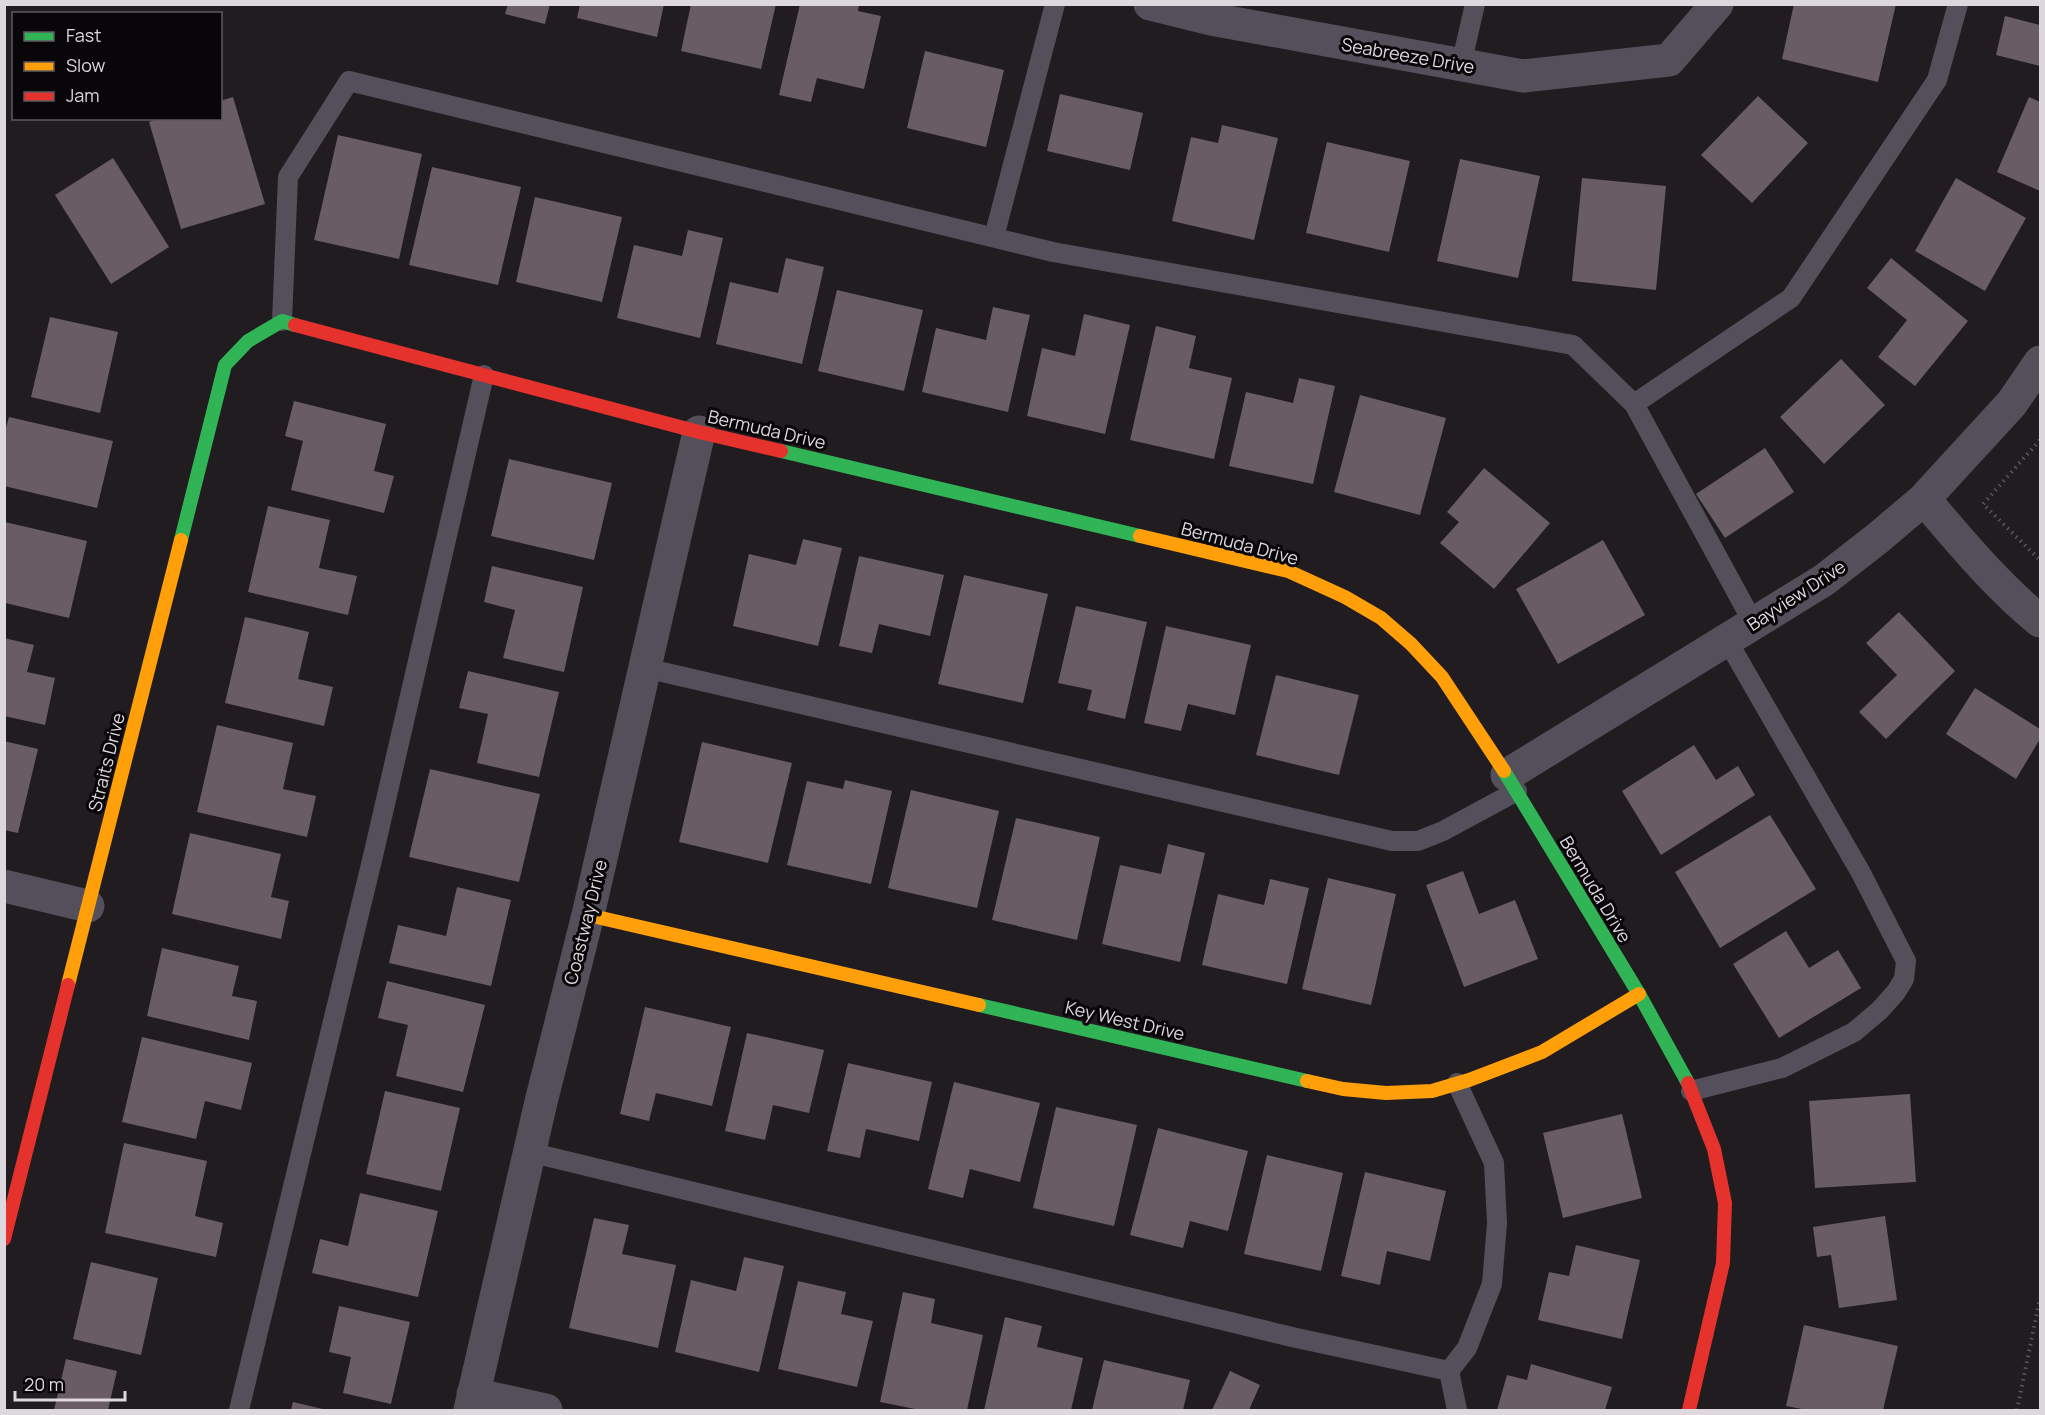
<svg xmlns="http://www.w3.org/2000/svg" width="2045" height="1415" font-family="Manrope,sans-serif">
<style>
.building{fill:#6a5c63}
.lines{fill:none;stroke-linecap:round;stroke-linejoin:round}
.path{stroke:#59565f;stroke-width:4;stroke-dasharray:1.5 4.5;stroke-linecap:butt}
.lane{stroke:#53505c;stroke-width:20}
.street{stroke:#53505c;stroke-width:33}
.fast{stroke:#30b455;stroke-width:14}
.slow{stroke:#ff9f0a;stroke-width:14}
.jam{stroke:#e5322d;stroke-width:14}
.labels{text-anchor:middle;dominant-baseline:central;stroke-width:6;stroke-linejoin:round;paint-order:stroke}
.street-label{font-size:18px;fill:#ddd8dd;stroke:#090609}
</style>
<rect width="100%" height="100%" fill="#201c20"/>
<path class="building" d="M508 4H550L545 24 505 14Z
M580 4H664L657 37 577 18Z
M691 4H776L761 69 681 51Z
M800 4H859L858 11 881 16 864 89 817 78 811 102 779 95Z
M1794 4H1896L1878 82 1782 59Z
M2005 16 2040 25V66L1996 55Z
M925 51 1004 70 986 147 907 128Z
M1060 94 1143 113 1130 170 1047 151Z
M1758 96 1808 143 1752 203 1701 155Z
M233 97 265 204 181 229 149 122 161 118H220V101Z
M2029 97 2040 102V191L1997 172Z
M1222 125 1278 138 1254 240 1172 221 1191 137 1218 143Z
M338 135 422 154 399 259 314 240Z
M1327 142 1410 161 1389 252 1306 233Z
M113 158 169 247 111 284 55 195Z
M1460 159 1540 176 1518 278 1437 261Z
M432 167 521 187 498 285 409 265Z
M1582 178 1666 186 1656 290 1572 281Z
M1956 178 2026 218 1985 291 1915 251Z
M535 197 622 217 602 302 516 282Z
M688 230 723 238 700 338 617 318 634 245 682 256Z
M786 258 824 267 802 364 716 344 730 282 778 293Z
M1891 258 1968 321 1915 386 1878 357 1907 320 1867 288Z
M837 290 923 310 904 391 818 371Z
M993 307 1030 315 1008 412 922 392 936 328 986 340Z
M1084 314 1130 325 1105 434 1027 416 1042 348 1075 356Z
M50 317 118 332 100 413 31 397Z
M1156 326 1196 336 1189 368 1232 378 1214 459 1130 440Z
M1841 359 1885 405 1824 464 1780 417Z
M1299 378 1335 386 1313 484 1229 466 1246 392 1293 403Z
M1360 395 1446 418 1420 515 1334 492Z
M294 401 386 424 374 471 394 476 384 513 291 490 303 441 285 436Z
M9 417 113 441 97 508 4 486V434Z
M1765 448 1794 492 1725 538 1696 494Z
M509 459 612 483 594 560 491 536Z
M1484 468 1550 523 1494 589 1440 543 1459 522 1447 512Z
M268 506 330 520 319 568 357 576 348 615 248 592Z
M5 522 87 541 69 618 5 603Z
M803 539 842 548 818 646 733 626 749 554 796 565Z
M1603 540 1645 615 1558 664 1516 589Z
M859 556 944 575 930 636 879 624 872 653 839 646Z
M492 566 583 587 564 672 503 658 515 610 484 602Z
M964 575 1048 594 1023 703 938 684Z
M1076 606 1147 622 1125 719 1087 710 1092 690 1058 683Z
M1899 612 1955 671 1886 739 1859 712 1897 675 1866 643Z
M245 617 309 632 298 679 333 687 324 726 225 703Z
M1166 626 1251 645 1235 715 1188 704 1181 731 1144 723Z
M4 638 34 645 27 672 55 678 45 725 4 716Z
M468 671 559 692 539 777 477 763 488 714 459 708Z
M1276 675 1359 695 1339 775 1256 755Z
M1975 688 2040 729V739L2016 779 1946 734Z
M217 725 293 743 283 789 316 796 307 837 197 812Z
M4 741 38 749 18 833 4 830Z
M702 742 792 763 768 863 679 842Z
M1694 745 1716 780 1738 766 1755 795 1661 855 1622 791Z
M430 769 540 794 519 882 409 857Z
M845 780 892 791 871 884 787 865 807 781 843 789Z
M911 790 999 811 977 908 888 888Z
M1770 815 1816 889 1720 948 1675 872Z
M1016 818 1100 837 1077 940 992 920Z
M190 833 281 854 271 897 289 901 281 939 172 914Z
M1168 844 1205 853 1180 962 1102 944 1120 865 1161 874Z
M1463 871 1479 914 1515 900 1538 959 1464 987 1426 885Z
M1328 878 1396 894 1371 1005 1302 989Z
M1270 879 1309 888 1287 984 1202 965 1218 894 1264 905Z
M457 887 511 900 491 986 389 963 398 925 446 936Z
M1786 931 1809 968 1838 950 1861 988 1779 1038 1733 964Z
M162 948 239 966 232 996 257 1001 249 1040 147 1016Z
M387 981 485 1005 463 1092 396 1076 408 1025 378 1018Z
M645 1007 731 1027 712 1106 656 1093 649 1121 620 1114Z
M747 1033 824 1050 809 1113 773 1105 765 1140 725 1131Z
M142 1037 252 1063 241 1110 205 1101 196 1139 122 1122Z
M848 1063 932 1082 919 1141 866 1129 860 1158 827 1151Z
M954 1082 1040 1103 1020 1182 970 1169 963 1198 928 1189Z
M385 1091 460 1108 441 1191 366 1174Z
M1910 1094 1916 1182 1815 1188 1809 1101Z
M1056 1107 1137 1125 1114 1226 1033 1208Z
M1622 1114 1642 1198 1563 1218 1543 1133Z
M1158 1128 1248 1151 1228 1231 1190 1221 1183 1248 1130 1235Z
M124 1143 207 1161 195 1216 223 1223 216 1257 105 1233Z
M1267 1155 1343 1173 1321 1271 1244 1254Z
M1365 1172 1446 1191 1430 1261 1387 1251 1380 1285 1341 1276Z
M360 1193 438 1211 418 1297 312 1273 320 1239 348 1246Z
M1885 1216 1897 1300 1839 1308 1831 1255 1817 1257 1813 1227Z
M594 1218 629 1225 622 1254 676 1265 658 1348 569 1328Z
M1576 1245 1640 1260 1622 1339 1538 1320 1549 1272 1569 1276Z
M744 1257 784 1266 759 1372 675 1352 691 1280 736 1291Z
M91 1262 158 1278 141 1355 73 1339Z
M798 1281 846 1292 841 1314 873 1321 857 1387 778 1369Z
M903 1292 935 1299 931 1323 983 1335 967 1410H920L880 1402Z
M339 1306 410 1322 391 1404 343 1393 351 1357 329 1352Z
M1005 1317 1042 1326 1037 1347 1083 1358 1071 1410H984Z
M1804 1325 1898 1346 1883 1410H1807L1786 1406Z
M66 1359 117 1371 108 1410H54Z
M1104 1360 1190 1380 1183 1410H1092Z
M1531 1364 1612 1387 1605 1410H1497L1507 1375 1527 1380Z
M1230 1371 1260 1385 1249 1410H1212Z
M293 1402 327 1410H291Z"/>
<g class="lines">
<path class="path" d="M2040 440 1983 504 2040 560
M2017 1410 2040 1298"/>
<path class="lane" d="M1461 65 1475 4
M994 237 1055 4
M282 321 288 177 349 81 1053 252 1573 345 1634 404 1791 298 1937 80 1958 4
M1634 404 1754 624
M645 668 1392 841H1418L1443 831 1517 791
M1691 1091 1782 1068 1854 1032 1880 1010 1896 992 1904 979 1906 961 1861 873 1727 640
M529 1152 1292 1337 1449 1371 1467 1348 1492 1284 1497 1223 1494 1163 1457 1083
M1449 1371 1457 1410
M239 1410 373 856 484 375"/>
<path class="street" d="M1150 4 1211 19 1523 76 1669 60 1717 4
M1924 499C1961 542 1996 585 2040 621
M1507 775 1824 580 1878 538 1924 499 2012 403 2040 362
M4 886 88 906
M473 1394 546 1410
M470 1410 541 1102 588 915 699 432"/>
<path class="fast" d="M781 451 1140 536
M181 540 225 365 248 341 282 321 295 325
M1504 771 1639 994 1688 1083
M979 1005 1307 1081"/>
<path class="slow" d="M1140 536 1288 571 1345 597 1381 618 1411 644 1442 677 1504 771
M588 915 979 1005
M68 985 181 540
M1307 1081 1343 1089 1386 1093 1432 1091 1469 1080 1542 1052 1639 994"/>
<path class="jam" d="M295 325 699 432 781 451
M1688 1083 1714 1149 1725 1203 1723 1263 1689 1410
M4 1239 68 985"/>
</g>
<g class="labels">
<g class="street-label">
<text transform="translate(1408 55) rotate(10)">Seabreeze Drive</text>
<text transform="translate(767 429) rotate(13)">Bermuda Drive</text>
<text transform="translate(1240 543) rotate(15)">Bermuda Drive</text>
<text transform="translate(1796 595) rotate(-33)">Bayview Drive</text>
<text transform="translate(106 762) rotate(-76)">Straits Drive</text>
<text transform="translate(1596 889) rotate(59)">Bermuda Drive</text>
<text transform="translate(585 922) rotate(-76)">Coastway Drive</text>
<text transform="translate(1125 1020) rotate(13)">Key West Drive</text>
</g>
</g>
<rect width="2045" height="1415" fill="none" stroke="#ddd8dd" stroke-width="12"/>
<rect x="12" y="12" width="210" height="108" fill="#090609" stroke="#5e5a5e" stroke-width="1.5"/>
<rect x="24" y="32" width="30" height="9" fill="#30b455" stroke="#5e5a5e" stroke-width="1.5"/>
<text x="66" y="42" font-size="18" fill="#ddd8dd">Fast</text>
<rect x="24" y="62" width="30" height="9" fill="#ff9f0a" stroke="#5e5a5e" stroke-width="1.5"/>
<text x="66" y="72" font-size="18" fill="#ddd8dd">Slow</text>
<rect x="24" y="92" width="30" height="9" fill="#e5322d" stroke="#5e5a5e" stroke-width="1.5"/>
<text x="66" y="102" font-size="18" fill="#ddd8dd">Jam</text>
<path d="M15 1391v9h110v-9" fill="none" stroke="#ddd8dd" stroke-width="3"/>
<text x="24" y="1391" font-size="18" fill="#ddd8dd" stroke="#090609" stroke-width="4.5" paint-order="stroke">20 m</text>
</svg>
